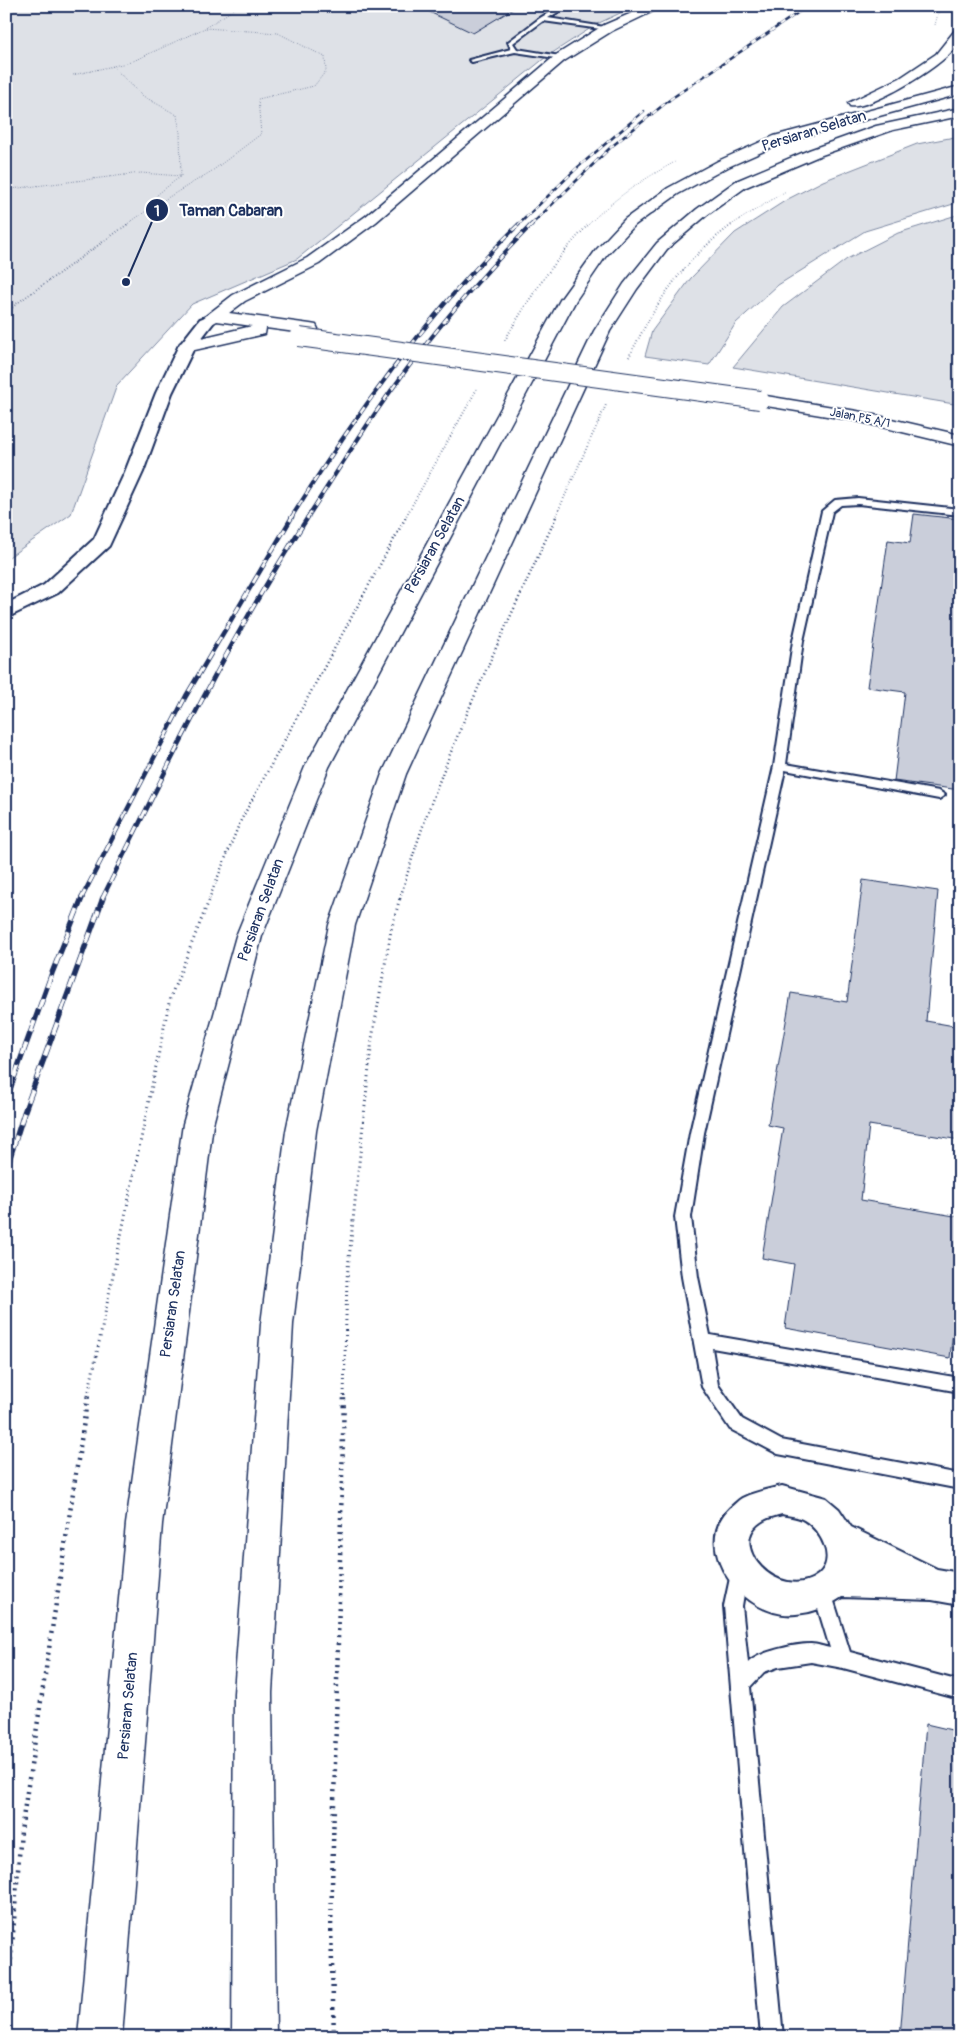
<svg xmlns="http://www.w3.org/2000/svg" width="966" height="2043" font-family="Pangolin,sans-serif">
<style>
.green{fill:#dee1e7;stroke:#7c88a2}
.building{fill:#caceda;stroke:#1b2f5e}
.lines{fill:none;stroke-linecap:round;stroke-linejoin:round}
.lane-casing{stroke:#1b2f5e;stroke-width:4}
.street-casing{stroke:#1b2f5e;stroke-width:4}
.secondary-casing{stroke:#1b2f5e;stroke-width:3}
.primary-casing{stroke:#1b2f5e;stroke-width:3}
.path-far4{stroke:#1b2f5e;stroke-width:1;stroke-dasharray:0.5 2;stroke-linecap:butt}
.path-far3{stroke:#1b2f5e;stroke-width:2;stroke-dasharray:0.5 2.5;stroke-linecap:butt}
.path-far2{stroke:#1b2f5e;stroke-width:2.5;stroke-dasharray:1 3;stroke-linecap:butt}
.path-far1{stroke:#1b2f5e;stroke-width:3;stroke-dasharray:1 4;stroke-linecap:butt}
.path{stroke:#1b2f5e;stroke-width:4.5;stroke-dasharray:2 5;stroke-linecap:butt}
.lane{fill:#fff;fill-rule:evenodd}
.street{fill:#fff;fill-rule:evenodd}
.secondary{fill:#fff;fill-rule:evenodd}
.primary{fill:#fff;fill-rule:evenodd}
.rail-far3-casing{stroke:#1b2f5e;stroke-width:2.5}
.rail-far2-casing{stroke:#1b2f5e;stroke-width:4}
.rail-far1-casing{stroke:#1b2f5e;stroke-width:4.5}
.rail-casing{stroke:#1b2f5e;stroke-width:5.5}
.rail-far3{stroke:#fff;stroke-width:2;stroke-dasharray:5.5;stroke-linecap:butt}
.rail-far2{stroke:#fff;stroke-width:2.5;stroke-dasharray:7;stroke-linecap:butt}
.rail-far1{stroke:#fff;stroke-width:3;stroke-dasharray:9;stroke-linecap:butt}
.rail{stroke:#fff;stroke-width:4;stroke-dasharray:12;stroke-linecap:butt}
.secondary-bridge-casing{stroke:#1b2f5e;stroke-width:20;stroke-linecap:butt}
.secondary-bridge{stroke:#fff;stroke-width:18}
.labels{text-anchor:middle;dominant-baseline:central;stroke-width:4;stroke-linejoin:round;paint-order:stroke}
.far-street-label{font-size:12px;fill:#1b2f5e;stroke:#fff}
.street-label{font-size:15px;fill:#1b2f5e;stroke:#fff}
.leader{fill:none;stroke:#1b2f5e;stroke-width:2}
.callout-dot{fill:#1b2f5e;stroke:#fff;stroke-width:2}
.mark-label{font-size:15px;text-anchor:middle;font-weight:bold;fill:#fff}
.callout-label{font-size:16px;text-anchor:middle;font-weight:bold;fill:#1b2f5e;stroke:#fff;stroke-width:4;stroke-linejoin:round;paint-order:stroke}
</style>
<rect width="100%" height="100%" fill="#fff"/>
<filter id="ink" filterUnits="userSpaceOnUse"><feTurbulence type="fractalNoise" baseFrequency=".02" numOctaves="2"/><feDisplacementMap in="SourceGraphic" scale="10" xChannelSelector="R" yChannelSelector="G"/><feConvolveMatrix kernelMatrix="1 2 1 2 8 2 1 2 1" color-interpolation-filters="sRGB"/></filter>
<g filter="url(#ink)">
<path class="green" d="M6 6H635L597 24 546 57 297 259 192 304 117 385 71 514 6 559Z
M960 136V202L865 231 778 285 736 323 709 365 645 356 652 331 691 278 735 233 788 199 823 181 917 144Z
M960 214V405L733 367 783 307 847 259 898 233Z"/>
<path class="building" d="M417 6H518L473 33Z
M914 514 960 519V790L894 781 905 692 867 687 888 540 910 543Z
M863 880 938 891 926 1021 960 1027V1140L869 1125 861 1200 960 1217V1332L953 1331 950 1358 785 1328 794 1264 762 1258 783 1128 768 1125 791 993 847 1002Z
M926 1724 960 1732V2037H900Z"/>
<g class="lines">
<defs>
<path id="lane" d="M560 6H568L548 18 611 28 608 30 543 21 513 43 517 49 560 56 562 59 515 52 472 62 469 60 511 49 508 42 540 18Z
M858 498 960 509V515L858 504 841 505 832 512 803 641 786 764 939 791 945 795 939 799 785 770 704 1133 691 1217 698 1277 710 1335 960 1378V1392L712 1348 718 1385 742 1419 781 1440 960 1474V1489L778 1454 730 1429 702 1387 682 1277 675 1217 690 1133 774 766 793 641 822 511 835 500Z
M739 1562 745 1564 748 1570 742 1606 748 1663C758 1652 795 1644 811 1644 817 1644 824 1647 830 1648L813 1592 816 1586 822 1584 828 1586 831 1592 850 1652 960 1681V1699L843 1668 811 1662 778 1667 764 1672 750 1687 783 2037H761L724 1606 733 1564Z"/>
<path id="street" d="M206 317 214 322 194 348 172 393 143 472 109 546 58 593 6 618V604L44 585 94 539 125 472 156 393 178 347 200 319Z
M782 1486 826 1498 839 1509 851 1527 937 1569 960 1573V1605L932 1600 842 1597C829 1606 812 1613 796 1614 746 1620 688 1549 730 1508 734 1505 738 1500 742 1498 754 1492 769 1489 782 1486ZM782 1514C789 1516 798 1516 804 1520 821 1530 837 1560 818 1575 780 1604 722 1543 764 1520 769 1517 776 1516 782 1514Z"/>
<path id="secondary" d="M648 6H664L612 31 564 61 376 222 319 264 245 301 229 313 310 324 316 325 318 329 316 333 310 334 266 328 265 334 186 352 180 351 178 347 180 343 252 326 217 321 206 327 200 326 198 322 233 295 307 258 366 216 556 55 604 25Z
M760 395 857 411 960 435V446L857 421 754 404 751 400 754 396Z"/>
<path id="primary" d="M960 28C960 32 961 37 960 40 953 61 870 111 850 106L848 103 900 78 936 54 956 29Z
M960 86V94L784 142 728 167 678 194 635 225 606 256 576 300 329 767 262 936 213 1124 162 1524 122 2037H78L126 1524 183 1124 236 936 305 767 560 300 596 250 625 219 668 188 718 161 774 136Z
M960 108V116L893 130 819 156 746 187 707 215 667 249 637 289 610 331 406 774 355 925 316 1131 293 1324 272 1693 276 2037H232L234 1693 261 1324 286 1131 329 925 382 774 594 331 624 284 657 243 697 209 736 181 809 150 876 126Z"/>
</defs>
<use href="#lane" class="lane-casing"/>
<use href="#street" class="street-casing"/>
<use href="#secondary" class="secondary-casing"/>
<use href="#primary" class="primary-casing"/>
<path class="path-far4" d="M935 25 940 6
M112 66 143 96 177 115 180 132 181 176
M73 75 131 62 205 28 239 6
M6 196 11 189 141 173 180 176
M149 209 212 171 261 134 258 99 314 86 326 71 325 57 278 33 205 28
M126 225 149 209 158 194 181 176
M588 225C613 199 643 179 675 162
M731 225 786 191"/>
<path class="path-far3" d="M6 314 16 304 128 224
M505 340C529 298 555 259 589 224
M629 357C656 303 683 260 733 224
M405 518 478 387
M555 518 606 405"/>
<path class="path-far2" d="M209 899 240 822 406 517
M400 899C437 766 499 643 556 517"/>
<path class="path-far1" d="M88 1396 170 998 210 898
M344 1396 347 1278 372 1039 391 930 400 898"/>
<path class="path" d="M6 2023 21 1831 88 1395
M334 2037 331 1927 344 1395"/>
<use href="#lane" class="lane"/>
<use href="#street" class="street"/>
<use href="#secondary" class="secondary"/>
<use href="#primary" class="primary"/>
<defs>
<path id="rail-far3" d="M518 225 577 168 644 111
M531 225 611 147 672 98 808 6"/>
<path id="rail-far2" d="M291 518C354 416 433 308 519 224
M307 518C330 483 352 447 376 412 422 345 475 282 532 224"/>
<path id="rail-far1" d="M81 899 186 696 292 517
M102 899C166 769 229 639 308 517"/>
<path id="rail" d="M6 1100 52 973 82 898
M6 1170 24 1113 103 898"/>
</defs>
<use href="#rail-far3" class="rail-far3-casing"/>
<use href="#rail-far2" class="rail-far2-casing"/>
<use href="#rail-far1" class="rail-far1-casing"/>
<use href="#rail" class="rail-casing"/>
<use href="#rail-far3" class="rail-far3"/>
<use href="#rail-far2" class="rail-far2"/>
<use href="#rail-far1" class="rail-far1"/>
<use href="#rail" class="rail"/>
<defs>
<path id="secondary-bridge" d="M299 337 760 400"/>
</defs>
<use href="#secondary-bridge" class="secondary-bridge-casing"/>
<use href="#secondary-bridge" class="secondary-bridge"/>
</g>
</g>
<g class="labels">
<g class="far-street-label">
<text transform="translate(860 418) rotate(11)">Jalan P5 A/1</text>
</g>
<g class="street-label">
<text transform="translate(814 131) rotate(-17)">Persiaran Selatan</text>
<text transform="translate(435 545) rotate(-61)">Persiaran Selatan</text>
<text transform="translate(261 910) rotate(-70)">Persiaran Selatan</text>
<text transform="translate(173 1304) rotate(-82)">Persiaran Selatan</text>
<text transform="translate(128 1706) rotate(-85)">Persiaran Selatan</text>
</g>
</g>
<path class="leader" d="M126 282L157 210"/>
<g class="callout-dot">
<circle cx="126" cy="282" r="5"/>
<circle cx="157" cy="210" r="12"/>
</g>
<g class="mark-label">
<text x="157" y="216">1</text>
</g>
<g class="callout-label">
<text x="231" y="216">Taman Cabaran</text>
</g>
<rect width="966" height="2043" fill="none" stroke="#fff" stroke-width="25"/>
<rect x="12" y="12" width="941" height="2018" fill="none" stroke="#1b2f5e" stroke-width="2" filter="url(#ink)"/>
</svg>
